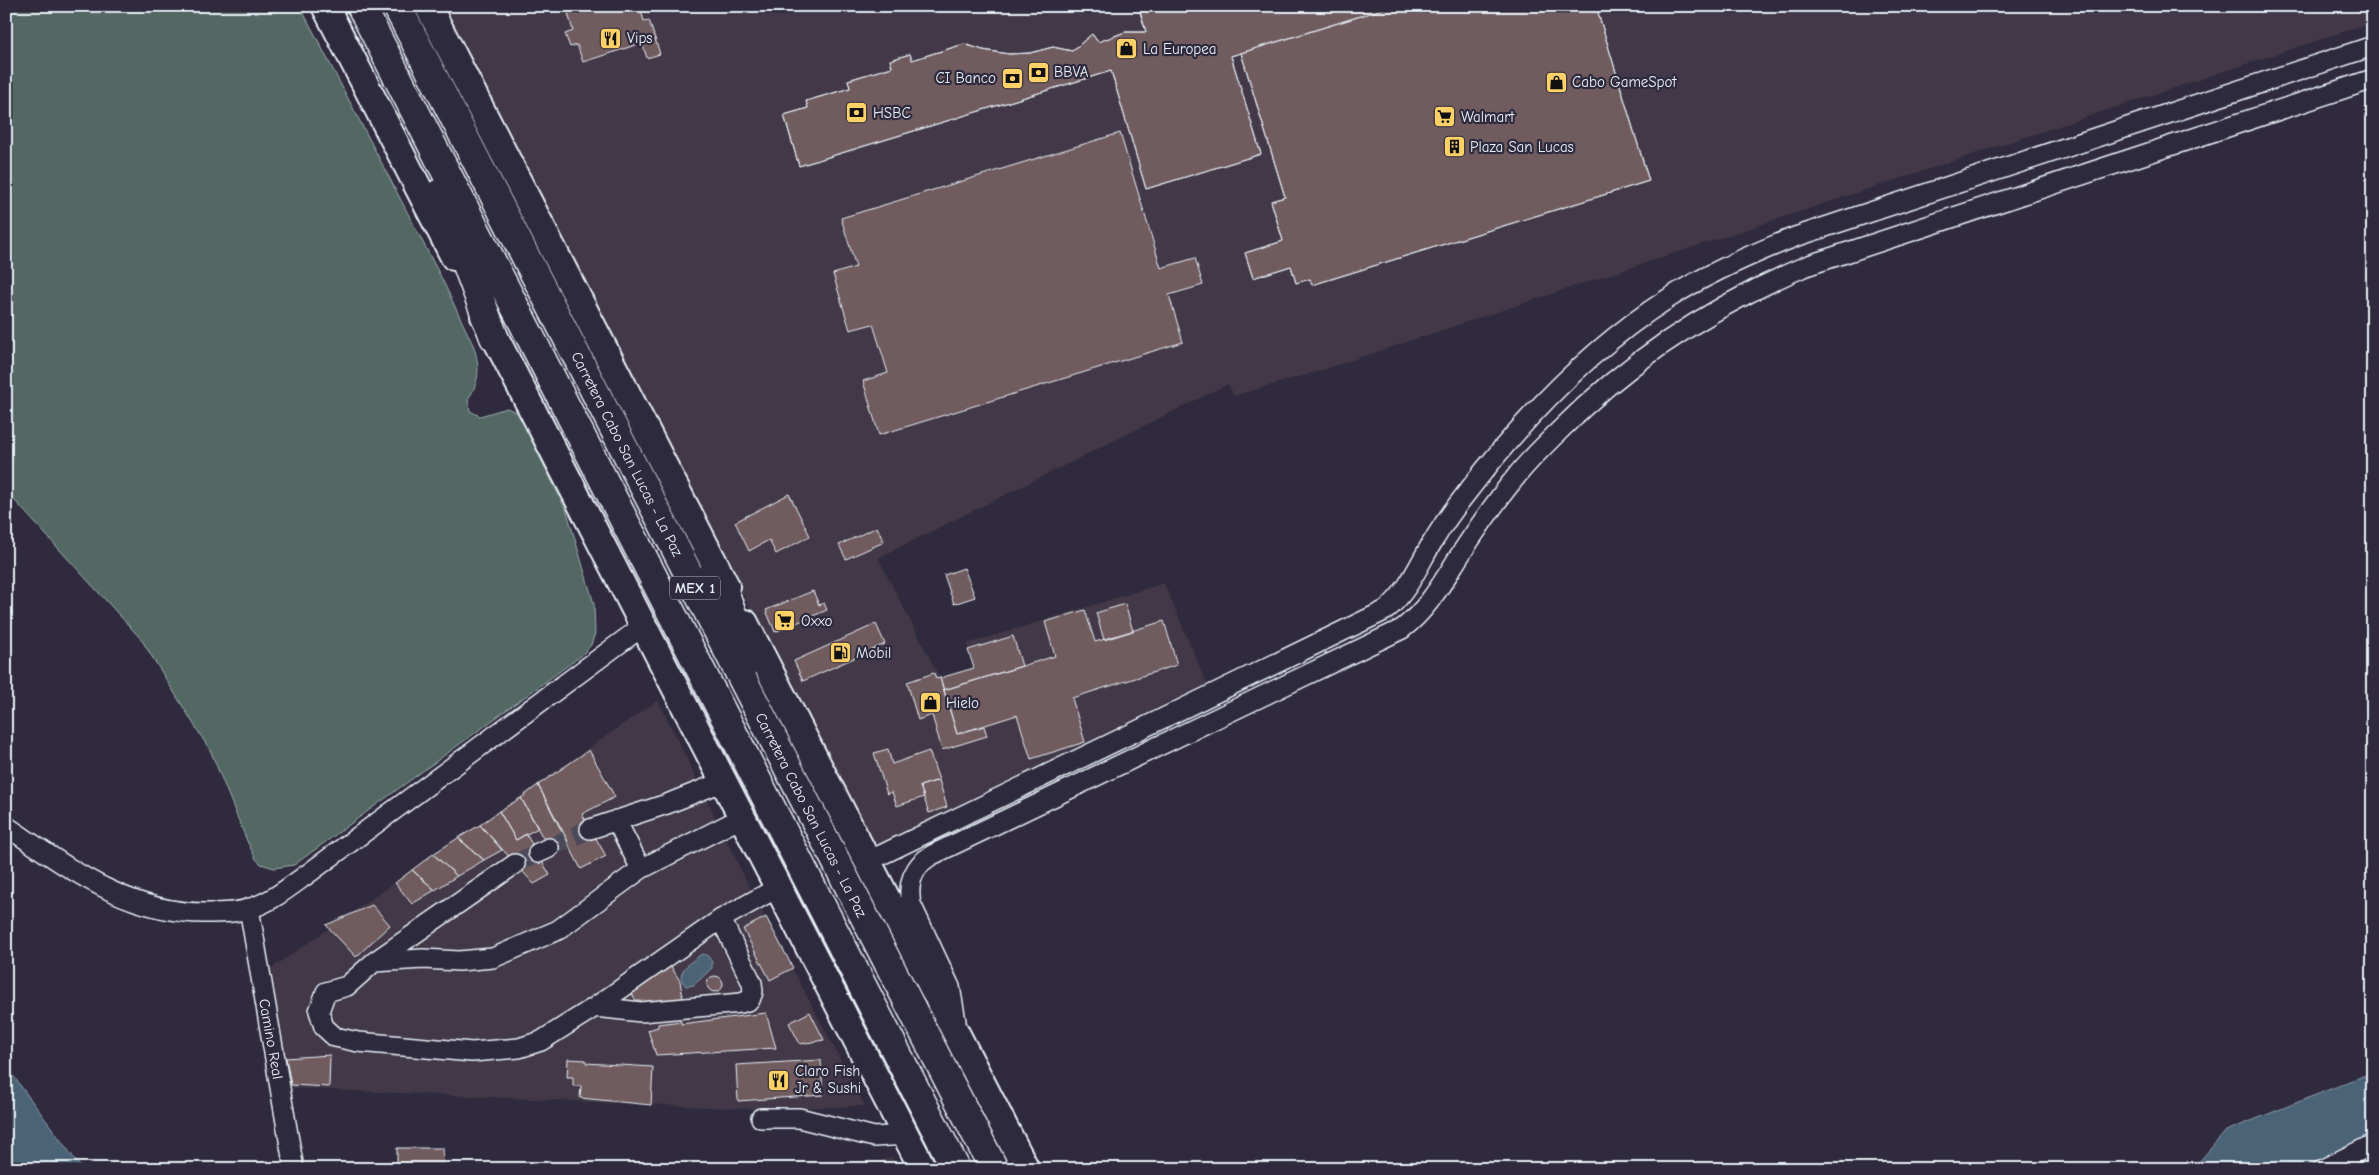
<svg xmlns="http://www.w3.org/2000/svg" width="2379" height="1175" font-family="'Comic Neue',sans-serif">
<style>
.built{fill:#423947}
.green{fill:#526863;stroke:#9dacae}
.water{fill:#4c6376;stroke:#8a9caa}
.building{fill:#705b5f;stroke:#e8f1f8}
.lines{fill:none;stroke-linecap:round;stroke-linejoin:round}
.minor-tunnel{stroke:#4b4859;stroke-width:19;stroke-dasharray:19 9;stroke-linecap:butt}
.minor-casing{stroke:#e8f1f8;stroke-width:22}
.secondary-casing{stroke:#e8f1f8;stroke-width:30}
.trunk-casing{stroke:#e8f1f8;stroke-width:31}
.minor{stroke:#2f2a3d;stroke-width:19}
.secondary{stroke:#2f2a3d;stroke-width:26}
.trunk{stroke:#2f2a3d;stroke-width:28}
.labels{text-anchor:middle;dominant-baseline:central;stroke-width:4.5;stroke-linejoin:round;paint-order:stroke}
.shield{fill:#2f2a3d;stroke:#b0b5c0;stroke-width:1}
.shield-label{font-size:14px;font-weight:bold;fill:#e8f1f8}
.poi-label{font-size:15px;fill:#e8f1f8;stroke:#2f2a3d;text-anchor:start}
.street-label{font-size:15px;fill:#e8f1f8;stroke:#2f2a3d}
</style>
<rect width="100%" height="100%" fill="#2f2a3d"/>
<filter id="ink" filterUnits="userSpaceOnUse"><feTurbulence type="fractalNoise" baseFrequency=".02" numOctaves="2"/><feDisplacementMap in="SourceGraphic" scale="10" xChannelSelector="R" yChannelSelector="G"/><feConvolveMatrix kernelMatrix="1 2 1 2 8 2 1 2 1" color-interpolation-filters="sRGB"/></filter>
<g filter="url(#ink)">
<path class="built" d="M441 6H2373V22L1316 372 1234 396 1228 384 878 558 940 678 974 668 967 644 1164 583 1207 684 876 845 752 612Z
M658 700 751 890 865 1106 752 1109 288 1088 269 970Z
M892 1157 898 1169H856Z"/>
<path class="green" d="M6 6H300L442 279 474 347C480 367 480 382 468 399L470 411 480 416 507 408 518 413 567 512 594 604 595 633 591 645 582 655 294 865 274 868 261 864 256 859 247 841 211 752 141 639 6 491Z"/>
<path class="water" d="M702 954 707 955 712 962V968L694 985 686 986C672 973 692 961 702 954Z
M6 1066 82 1169H6Z
M2373 1072V1169H2189L2197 1164 2226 1131Z"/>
<path class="building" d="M590 6H640L644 21 649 20 660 54 647 58 642 43 583 62 577 45 570 47 565 34 573 31 568 13Z
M1157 6H1596L1649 181 1312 285 1310 279 1296 283 1291 266 1253 278 1245 253 1283 241 1271 201 1285 197 1241 53 1231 56 1261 154 1146 189 1111 71 799 166 784 115 808 108 806 101 850 88 848 80 892 67 890 60 910 54 912 60 964 44 983 50 1009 54 1030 53 1053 47 1072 51 1092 34 1098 42 1125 32H1146L1140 12Z
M1157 6H1393L1231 56 1261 154 1146 189 1111 71 799 166 784 115 808 108 806 101 850 88 848 80 892 67 890 60 910 54 912 60 964 44 983 50 1009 54 1030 53 1053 47 1072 51 1092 34 1098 42 1125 32H1146L1140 12Z
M1393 6H1596L1649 181 1312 285 1310 279 1296 283 1291 266 1253 278 1245 253 1283 241 1271 201 1285 197 1241 53Z
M1120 133 1161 268 1195 258 1203 285 1169 295 1183 342 879 435 863 381 888 373 873 324 850 330 833 274 856 267 841 218Z
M789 494 810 536 776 554 769 540 749 551 735 522Z
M877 527 884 542 846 559 839 545Z
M964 568 975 597 954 604 944 575Z
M813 591 819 605 824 603 827 610 775 632 766 610Z
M1125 604 1133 631 1104 640 1096 613Z
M1085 610 1095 642 1164 621 1177 665 1072 698 1085 742 1031 759 1017 715 957 734 944 690 1055 656 1045 622Z
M876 624 885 644 803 681 794 661Z
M1013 636 1022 666 944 690 940 678 974 668 968 650Z
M934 673 936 679 940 678 957 734 984 726 987 736 942 750 932 715 918 720 907 682Z
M888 749 892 764 929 751 939 780 920 786 924 797 897 806 892 792 887 794 874 753Z
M589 750 615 797 582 814 606 856 581 869 538 785Z
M939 780 947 807 929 813 920 786Z
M538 785 568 841 550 851 521 798Z
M521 798 538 828 516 840 499 811Z
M499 811 516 840 526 834 550 875 534 884 480 825Z
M480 825 502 850 484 860 458 838Z
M458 838 484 860 457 876 433 854Z
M433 854 457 876 435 890 412 870Z
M412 870 435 890 412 904 395 883Z
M372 905 390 925 356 957 326 925Z
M766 917 793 968 770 980 743 929Z
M670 965 680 981 683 999 638 1004 631 992Z
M707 984a8 8 0 1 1 16 0a8 8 0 1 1-16 0Z
M810 1012 824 1040 800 1044 789 1023Z
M766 1013 776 1048 656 1055 648 1030 658 1027V1024L681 1021V1024Z
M330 1055 329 1087 291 1085 286 1058Z
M568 1059 586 1060V1063L653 1067 651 1105 580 1098 581 1086H573V1077H567Z
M821 1060 823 1095 738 1101 736 1065Z
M397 1148H443L444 1169H397Z"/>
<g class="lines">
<path class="minor-tunnel" d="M549 848 590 829
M515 864 538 853"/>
<defs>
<path id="minor" d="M616 820 641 869
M6 826C69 868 126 913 205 913 221 913 239 913 254 907 274 900 292 885 309 873L643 626
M590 829 667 804 722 782
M861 849 869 856H879L1386 610C1410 590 1419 563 1435 538 1444 523 1454 509 1465 495 1522 420 1589 349 1669 298 1708 273 1752 254 1795 237L2373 46
M538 853 549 848
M515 864 374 962 347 986 326 992 319 1011 324 1027 335 1037 358 1042 472 1052 519 1048 541 1041 595 1007 641 1012 741 1003 750 1000 753 992 752 983 721 919
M249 908 294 1169
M374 962 423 959 459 961 493 958 558 930 641 869 741 818
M595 1007 721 919 777 888
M956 1021 950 987 911 904C907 883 914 865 932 855L1402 629C1428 609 1442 583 1460 555 1477 529 1495 502 1515 478 1528 461 1544 446 1559 431 1631 358 1712 306 1806 266L2373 79
M761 1118H799L874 1137 906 1135
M2323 1169 2373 1144"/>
<path id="secondary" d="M325 6 454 257
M428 6 726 586
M484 316 923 1169
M745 623 1026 1169"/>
<path id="trunk" d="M361 6 956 1169
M397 6 994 1169
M440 193 494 337
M715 566 749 661"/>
</defs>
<use href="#minor" class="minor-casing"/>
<use href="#secondary" class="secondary-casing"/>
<use href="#trunk" class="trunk-casing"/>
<use href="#minor" class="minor"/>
<use href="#secondary" class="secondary"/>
<use href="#trunk" class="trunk"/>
</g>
</g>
<defs>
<symbol id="restaurant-square" viewBox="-11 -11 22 22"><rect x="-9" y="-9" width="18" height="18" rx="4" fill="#ffd166" stroke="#2f2a3d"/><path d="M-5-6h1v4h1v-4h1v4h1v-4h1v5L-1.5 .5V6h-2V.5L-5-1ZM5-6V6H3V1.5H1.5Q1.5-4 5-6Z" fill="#111"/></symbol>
<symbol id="shop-square" viewBox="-11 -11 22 22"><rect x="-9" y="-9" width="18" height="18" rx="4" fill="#ffd166" stroke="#2f2a3d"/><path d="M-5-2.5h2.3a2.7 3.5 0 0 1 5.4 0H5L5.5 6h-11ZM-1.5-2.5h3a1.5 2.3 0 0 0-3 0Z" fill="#111"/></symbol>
<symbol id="bank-square" viewBox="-11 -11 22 22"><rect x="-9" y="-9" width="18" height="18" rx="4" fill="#ffd166" stroke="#2f2a3d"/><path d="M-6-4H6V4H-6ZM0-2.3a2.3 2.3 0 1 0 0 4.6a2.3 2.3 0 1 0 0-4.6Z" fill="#111"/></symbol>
<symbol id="supermarket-square" viewBox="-11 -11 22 22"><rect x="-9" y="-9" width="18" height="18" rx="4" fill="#ffd166" stroke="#2f2a3d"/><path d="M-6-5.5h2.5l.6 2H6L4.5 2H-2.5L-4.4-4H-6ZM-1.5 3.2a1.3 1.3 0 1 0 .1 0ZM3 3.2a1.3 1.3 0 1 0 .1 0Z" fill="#111"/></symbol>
<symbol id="building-square" viewBox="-11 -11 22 22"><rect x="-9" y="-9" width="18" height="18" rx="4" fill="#ffd166" stroke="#2f2a3d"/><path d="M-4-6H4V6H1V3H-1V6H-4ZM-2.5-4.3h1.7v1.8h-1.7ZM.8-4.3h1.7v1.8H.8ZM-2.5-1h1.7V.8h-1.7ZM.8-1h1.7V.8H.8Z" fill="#111"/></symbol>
<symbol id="fuel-square" viewBox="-11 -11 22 22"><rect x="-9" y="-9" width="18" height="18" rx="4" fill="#ffd166" stroke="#2f2a3d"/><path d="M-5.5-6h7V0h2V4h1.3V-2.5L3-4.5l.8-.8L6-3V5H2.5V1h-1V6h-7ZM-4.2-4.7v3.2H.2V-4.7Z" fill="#111"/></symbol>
</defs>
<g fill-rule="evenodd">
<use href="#restaurant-square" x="598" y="26" width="25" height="25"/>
<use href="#shop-square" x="1114" y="36" width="25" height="25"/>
<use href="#bank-square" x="1026" y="60" width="25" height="25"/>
<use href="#bank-square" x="1000" y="66" width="25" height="25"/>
<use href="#shop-square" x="1544" y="70" width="25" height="25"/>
<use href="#bank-square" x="844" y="100" width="25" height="25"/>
<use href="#supermarket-square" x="1432" y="104" width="25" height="25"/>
<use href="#building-square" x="1442" y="134" width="25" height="25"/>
<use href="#supermarket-square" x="772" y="608" width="25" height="25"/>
<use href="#fuel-square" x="828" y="640" width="25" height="25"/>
<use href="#shop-square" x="918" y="690" width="25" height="25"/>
<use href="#restaurant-square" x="766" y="1068" width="25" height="25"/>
</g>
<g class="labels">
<rect class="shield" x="670" y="576.5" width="50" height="23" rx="4"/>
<g class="shield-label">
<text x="695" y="588">MEX 1</text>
</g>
<g class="poi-label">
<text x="627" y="38">Vips</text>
<text x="1143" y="49">La Europea</text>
<text x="1054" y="72">BBVA</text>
<text x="996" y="78" text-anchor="end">CI Banco</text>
<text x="1572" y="82">Cabo GameSpot</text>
<text x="873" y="113">HSBC</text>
<text x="1461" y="117">Walmart</text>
<text x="1470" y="147">Plaza San Lucas</text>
<text x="801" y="621">Oxxo</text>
<text x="856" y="653">Mobil</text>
<text x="946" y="703">Hielo</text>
<text x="795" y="1071">Claro Fish<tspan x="795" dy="17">Jr &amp; Sushi</tspan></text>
</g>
<g class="street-label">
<text transform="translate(627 454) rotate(63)">Carretera Cabo San Lucas - La Paz</text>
<text transform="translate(811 815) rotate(63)">Carretera Cabo San Lucas - La Paz</text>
<text transform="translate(271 1039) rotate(80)">Camino Real</text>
</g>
</g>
<rect width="2379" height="1175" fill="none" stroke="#2f2a3d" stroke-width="25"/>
<rect x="12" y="12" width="2354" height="1150" fill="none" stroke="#e8f1f8" stroke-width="2" filter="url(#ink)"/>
</svg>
